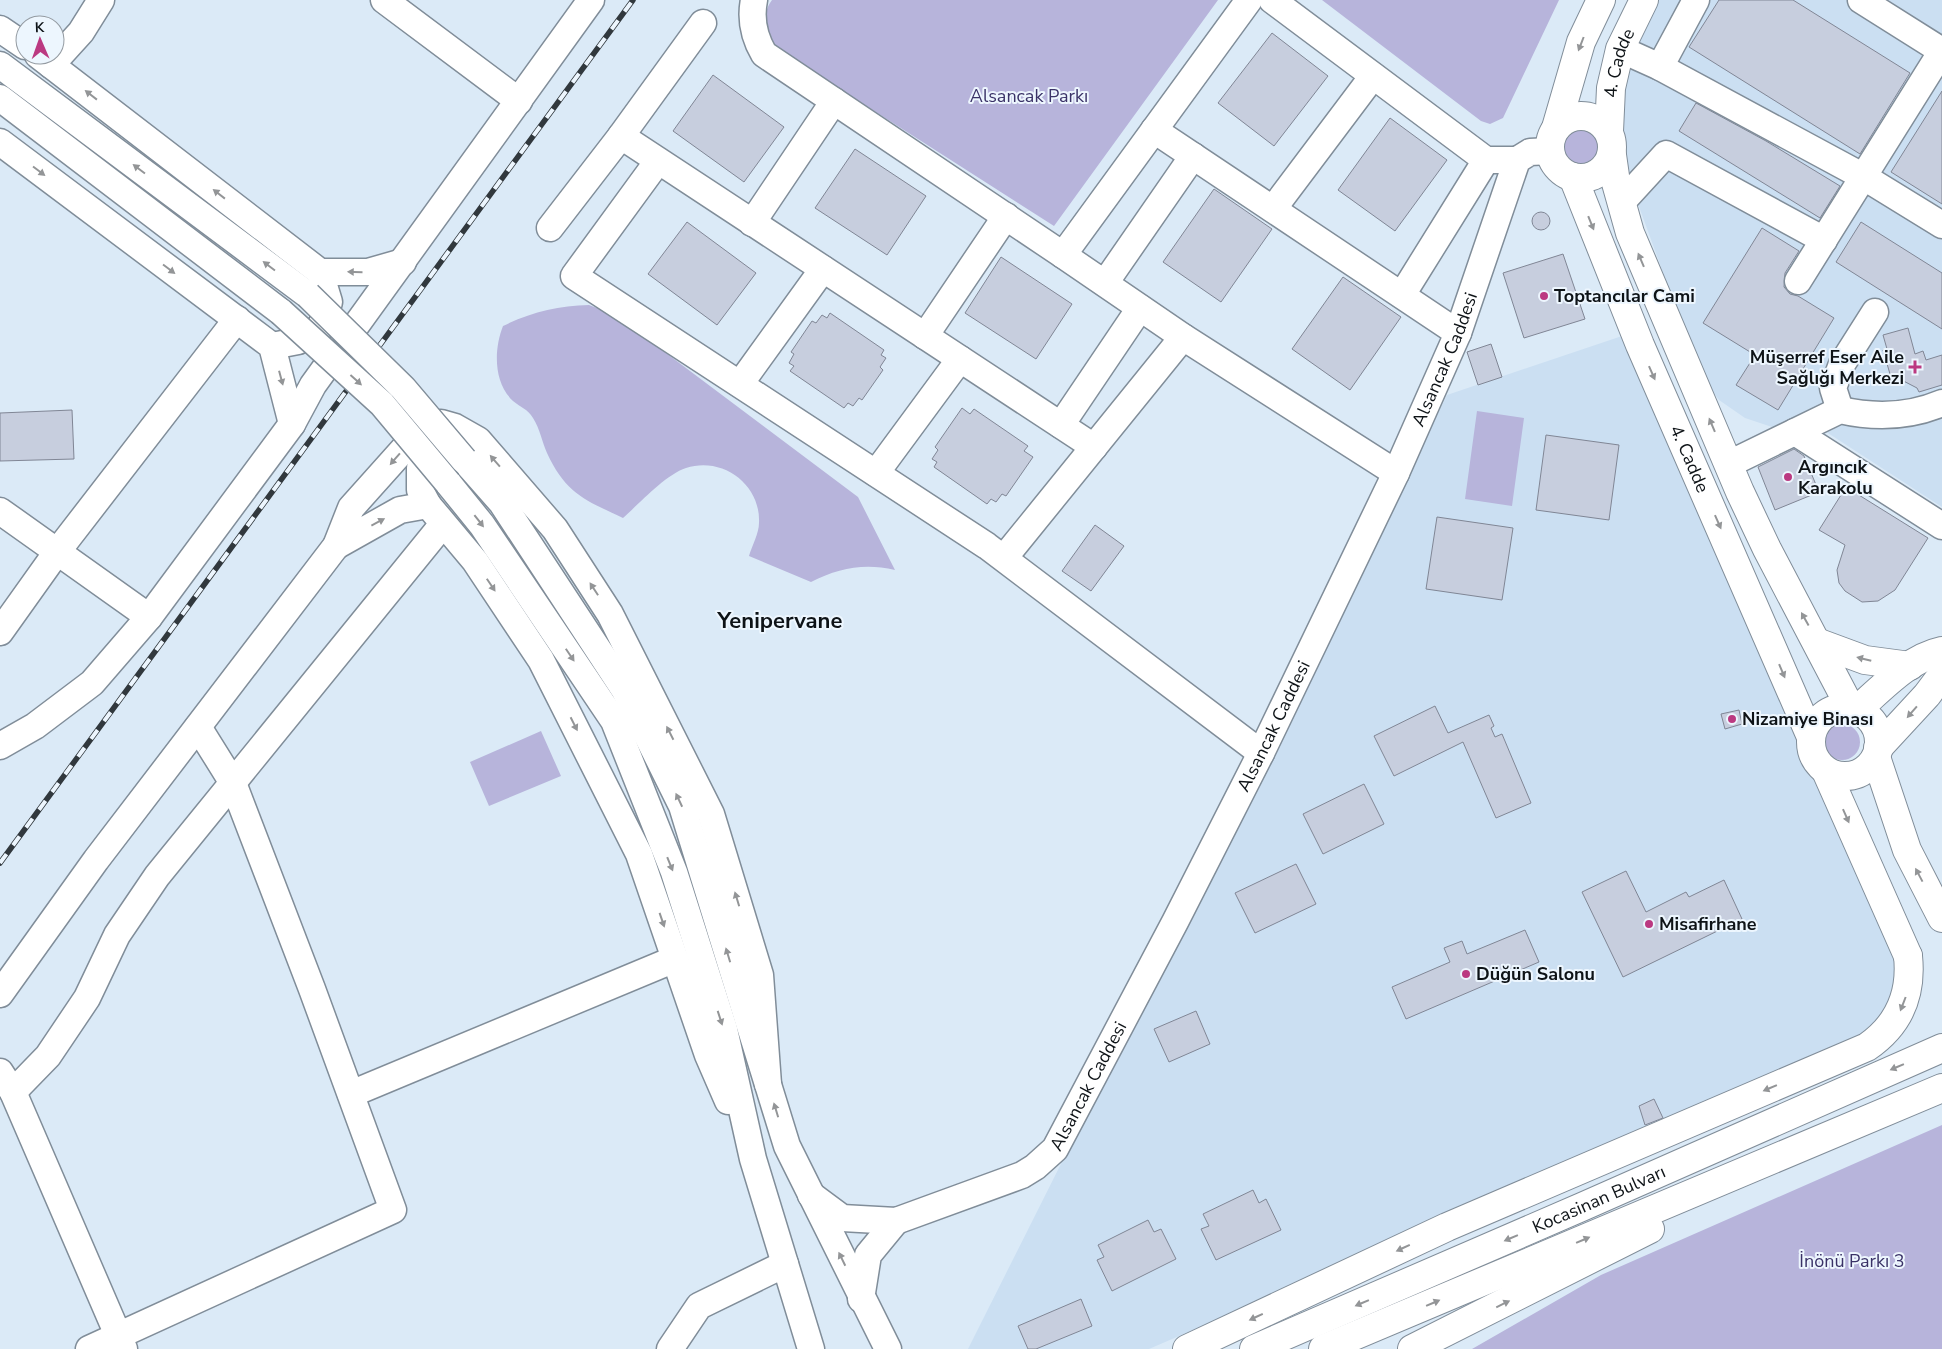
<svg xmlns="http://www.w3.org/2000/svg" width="1942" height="1349" font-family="'Nunito Sans',sans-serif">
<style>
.built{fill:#cbdff2}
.green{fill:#b7b4db}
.building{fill:#c7cede;stroke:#808695}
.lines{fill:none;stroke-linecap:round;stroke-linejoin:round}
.minor-casing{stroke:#808d99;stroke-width:29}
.major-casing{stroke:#808d99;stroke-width:30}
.highway-casing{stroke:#808d99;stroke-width:30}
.minor{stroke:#fff;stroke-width:26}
.major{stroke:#fff;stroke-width:28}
.highway{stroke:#fff;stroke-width:28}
.rail-casing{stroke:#31383d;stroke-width:5.5}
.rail{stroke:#edf6fe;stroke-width:4;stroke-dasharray:11;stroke-linecap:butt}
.minor-bridge-casing{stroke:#808d99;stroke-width:29;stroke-linecap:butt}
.minor-bridge{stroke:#fff;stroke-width:26}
.oneway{fill:#939597}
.poi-dot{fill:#bb3981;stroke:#edf6fe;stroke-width:2}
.labels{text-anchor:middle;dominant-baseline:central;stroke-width:4;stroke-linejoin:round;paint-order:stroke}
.street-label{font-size:18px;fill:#0e1317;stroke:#edf6fe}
.park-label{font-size:18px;fill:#3a3267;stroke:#edf6fe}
.poi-label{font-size:18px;font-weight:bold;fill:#0e1317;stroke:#edf6fe;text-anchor:start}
.district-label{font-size:22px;font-weight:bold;fill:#0e1317;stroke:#edf6fe}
</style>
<rect width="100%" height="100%" fill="#dbeaf7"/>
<path class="built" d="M1642 0H1942V507L1814 424 1786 428 1772 427 1745 418 1719 400 1700 374 1614 138Z
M1625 335 1901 956 1894 997 1875 1034 1149 1349H968L1447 395Z"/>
<path class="green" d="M772 0H1218L1054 226 771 45C764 30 762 13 772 0Z
M1322 0H1559L1503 118 1490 124 1481 121Z
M1559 147a20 20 0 1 1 40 0a20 20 0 1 1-40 0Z
M589 305 602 310 658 347 858 497 895 570C864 563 839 568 811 582L749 556C752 546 759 533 759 523 761 484 722 456 686 468 665 475 640 503 623 518 585 500 566 494 547 453 542 442 540 429 533 418 528 409 520 407 513 401 493 382 494 349 503 326 531 312 558 306 589 305Z
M1477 411 1524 418 1512 506 1465 499Z
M1824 742a18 18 0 1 1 36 0a18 18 0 1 1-36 0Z
M541 731 561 776 489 806 470 762Z
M1942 1125V1349H1472L1601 1275Z"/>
<path class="building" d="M1719 0H1793L1910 73 1860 154 1689 47Z
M1272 33 1328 76 1274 146 1218 103Z
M713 75 784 127 744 182 673 131Z
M1942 91V204L1891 172Z
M1696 103 1766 141 1840 186 1820 218 1679 131Z
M1390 118 1447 160 1395 231 1338 190Z
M855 149 926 196 887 255 815 208Z
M1214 189 1272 229 1221 302 1163 262Z
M1532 221a9 9 0 1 1 18 0a9 9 0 1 1-18 0Z
M687 222 756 273 717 325 648 274Z
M1861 222 1942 273V329L1836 262Z
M1762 228 1799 251 1785 273 1784 287 1790 294 1798 296 1834 318 1778 410 1736 385 1755 355 1703 323Z
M1563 254 1585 319 1524 338 1503 273Z
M1001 257 1072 304 1036 359 965 313Z
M1343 277 1401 317 1350 390 1292 349Z
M830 313 884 350 881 355 886 358 880 367 883 370 862 400 859 398 853 406 848 403 844 408 790 371 794 366 789 363 794 354 791 352 812 321 816 323 822 315 827 318Z
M1908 328 1915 354 1923 351 1926 360 1942 355V385L1919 392 1917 388 1890 374 1883 350 1887 349 1883 335Z
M1491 344 1502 377 1478 385 1467 352Z
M962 408 970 414 974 409 1028 446 1024 451 1033 457 1006 496 1002 494 996 502 991 499 987 504 934 467 937 462 932 459 938 450 935 447Z
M72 410 74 459 0 461V413Z
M1546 435 1619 445 1609 520 1536 510Z
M1794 449 1804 456 1819 492 1775 510 1758 467Z
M1846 487 1928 538 1895 590 1878 601 1862 602 1845 591 1839 583 1837 570 1845 545 1819 530Z
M1437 517 1513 528 1502 600 1426 589Z
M1095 525 1124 546 1091 591 1062 571Z
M1435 706 1448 733 1489 715 1494 726 1491 728 1495 737 1502 734 1531 803 1496 818 1463 742 1394 776 1374 736Z
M1739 710 1742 724 1725 729 1721 714Z
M1364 784 1384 824 1323 854 1303 814Z
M1296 864 1316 904 1255 933 1235 893Z
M1626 871 1646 912 1686 892 1689 897 1724 880 1742 919 1623 977 1582 892Z
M1525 930 1539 962 1406 1019 1392 987 1450 962 1444 948 1462 941 1467 954Z
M1196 1011 1210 1044 1169 1062 1154 1029Z
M1654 1099 1663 1118 1645 1125 1639 1106Z
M1253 1190 1259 1203 1266 1199 1281 1230 1216 1260 1201 1229 1209 1226 1203 1214Z
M1148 1220 1154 1232 1161 1229 1176 1259 1112 1291 1097 1260 1104 1257 1098 1245Z
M1081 1299 1092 1326 1036 1349H1028L1018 1326Z"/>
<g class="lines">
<defs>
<g id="minor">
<path d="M384 0 519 101"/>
<path d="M754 0C750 20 754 37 764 54L1063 255 1183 337 1396 473"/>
<path d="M1272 0 1486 160H1517"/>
<path d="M1861 0 1942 51"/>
<path d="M0 29 25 46"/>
<path d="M1620 49 1660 67 1864 177 1942 225"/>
<path d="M38 55 320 272H368L403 262"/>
<path d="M0 65 308 295"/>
<path d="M51 65 81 32 101 0"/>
<path d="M1660 67 1696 0"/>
<path d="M0 98 281 312"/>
<path d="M1154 130 1458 333"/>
<path d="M621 136 1094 447"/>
<path d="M0 142 272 346 292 424"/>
<path d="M658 161 574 276 987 546 1261 753"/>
<path d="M1622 202 1666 154 1824 240"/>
<path d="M1273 209 1373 76"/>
<path d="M752 223 834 101"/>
<path d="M550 228 621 136 703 23"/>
<path d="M1063 255 1249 0"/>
<path d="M1798 281 1942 51"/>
<path d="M1105 283 1193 156"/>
<path d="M1402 295 1486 160"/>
<path d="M925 336 1006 216"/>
<path d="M272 346 298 341 321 327 329 302 320 272"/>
<path d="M740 384 823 269"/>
<path d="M1840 410 1833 388 1842 364 1875 312"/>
<path d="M1061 425 1140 308"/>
<path d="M1795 432 1942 526"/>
<path d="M472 440C445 440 438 449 420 468V490L428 505 475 561 541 660 639 854 708 1055 728 1101"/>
<path d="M464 460 502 503 624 689 682 806 787 1146 888 1349"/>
<path d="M1729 464 1840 410C1875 418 1909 417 1942 403"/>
<path d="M876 473 960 359"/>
<path d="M448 483 482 525 614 721 674 872 724 1029 753 1159 811 1349"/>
<path d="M0 511 149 617"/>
<path d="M336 546 400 510 428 505"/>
<path d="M1004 558 1183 337"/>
<path d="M0 632 57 552 237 319"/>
<path d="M0 746 35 726 92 683 149 617 292 424 313 385 591 0"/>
<path d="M0 994 96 860 336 546 351 508 419 432 441 423 455 427 478 440 555 529 610 614 711 814 760 975 768 1084"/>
<path d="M0 1072 13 1092 124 1349"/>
<path d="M13 1092 48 1056 87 998 117 935 157 876 443 524"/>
<path d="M351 1094 675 959"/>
<path id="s1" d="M811 1195 842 1218 896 1221 1022 1175 1035 1167 1055 1149 1175 922 1261 753 1396 473 1458 333 1517 160 1530 152 1550 151"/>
<path d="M861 1299 868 1255 896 1221"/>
<path d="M89 1349 393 1210 312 989 233 783 198 727"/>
<path d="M670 1349 699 1306 785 1264"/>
</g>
<g id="major">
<circle cx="1581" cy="147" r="31"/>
<path d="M1556 128 1581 42 1601 0"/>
<path id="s2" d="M1609 131 1611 88 1620 49 1644 0"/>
<path d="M1612 155 1616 183 1630 233 1740 492 1767 549 1851 709"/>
<path id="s3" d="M1573 177 1640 345 1811 737"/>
<path d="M1819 643 1865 660 1910 666"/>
<circle cx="1845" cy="742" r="34"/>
<path d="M1857 710C1881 689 1909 658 1942 651"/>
<path d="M1878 748 1927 695 1942 675"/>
<path d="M1876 757 1907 850 1942 918"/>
<path d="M1826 771 1908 956"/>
</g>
<g id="highway">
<path d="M1187 1349 1447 1227 1867 1047C1899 1025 1912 994 1908 956"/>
<path id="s4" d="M1254 1349 1584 1206 1942 1048"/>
<path d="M1323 1349 1942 1088"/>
<path d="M1412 1349 1650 1229"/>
</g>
</defs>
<use href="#minor" class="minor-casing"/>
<use href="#major" class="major-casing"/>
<use href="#highway" class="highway-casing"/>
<use href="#minor" class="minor"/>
<use href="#major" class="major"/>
<use href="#highway" class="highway"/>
<defs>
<path id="rail" d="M0 863 633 0"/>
</defs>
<use href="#rail" class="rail-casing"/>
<use href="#rail" class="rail"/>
<defs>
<path id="minor-bridge" d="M308 295 403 388 464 460
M281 312 382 404 448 483"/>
</defs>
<use href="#minor-bridge" class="minor-bridge-casing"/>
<use href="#minor-bridge" class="minor-bridge"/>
</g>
<defs><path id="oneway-solid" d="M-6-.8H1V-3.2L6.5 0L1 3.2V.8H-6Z" transform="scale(1.25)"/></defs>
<g class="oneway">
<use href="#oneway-solid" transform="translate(1581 44) rotate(111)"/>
<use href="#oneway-solid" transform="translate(91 95) rotate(-142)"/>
<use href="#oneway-solid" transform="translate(139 169) rotate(-143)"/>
<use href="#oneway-solid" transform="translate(39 171) rotate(37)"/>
<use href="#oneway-solid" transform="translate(219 194) rotate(-142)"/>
<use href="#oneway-solid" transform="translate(1591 223) rotate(68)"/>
<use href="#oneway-solid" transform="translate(1641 260) rotate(-113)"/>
<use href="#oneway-solid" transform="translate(269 266) rotate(-143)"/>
<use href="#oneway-solid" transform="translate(169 269) rotate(37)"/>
<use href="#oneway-solid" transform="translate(355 272) rotate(-179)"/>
<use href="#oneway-solid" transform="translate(1652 373) rotate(66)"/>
<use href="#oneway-solid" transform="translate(281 378) rotate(75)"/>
<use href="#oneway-solid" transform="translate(356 380) rotate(42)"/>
<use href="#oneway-solid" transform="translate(1712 425) rotate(-113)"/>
<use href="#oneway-solid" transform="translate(395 459) rotate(131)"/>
<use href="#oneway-solid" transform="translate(495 461) rotate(-131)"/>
<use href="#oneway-solid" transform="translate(479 521) rotate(52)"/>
<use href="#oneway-solid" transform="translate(378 522) rotate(-28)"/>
<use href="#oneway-solid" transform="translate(1718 522) rotate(66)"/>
<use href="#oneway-solid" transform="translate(491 585) rotate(56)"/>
<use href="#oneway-solid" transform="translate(594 589) rotate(-123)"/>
<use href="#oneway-solid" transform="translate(1805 619) rotate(-119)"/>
<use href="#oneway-solid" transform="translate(570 655) rotate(56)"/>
<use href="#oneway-solid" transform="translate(1864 659) rotate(-166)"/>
<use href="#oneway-solid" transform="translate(1782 671) rotate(67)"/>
<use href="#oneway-solid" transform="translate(1912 712) rotate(131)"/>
<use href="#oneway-solid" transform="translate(574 724) rotate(63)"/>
<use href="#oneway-solid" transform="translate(670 733) rotate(-117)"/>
<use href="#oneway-solid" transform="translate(679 800) rotate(-115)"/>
<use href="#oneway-solid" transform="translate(1846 816) rotate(66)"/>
<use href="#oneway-solid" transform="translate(670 864) rotate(68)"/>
<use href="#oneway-solid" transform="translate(1919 875) rotate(-118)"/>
<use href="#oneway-solid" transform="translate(737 899) rotate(-107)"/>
<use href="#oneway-solid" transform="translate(662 920) rotate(71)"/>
<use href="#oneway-solid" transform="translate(728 955) rotate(-107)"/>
<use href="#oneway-solid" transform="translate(1903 1004) rotate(111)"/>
<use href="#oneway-solid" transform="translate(720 1018) rotate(72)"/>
<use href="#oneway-solid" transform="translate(1897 1067) rotate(157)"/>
<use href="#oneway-solid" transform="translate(1770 1088) rotate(157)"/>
<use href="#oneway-solid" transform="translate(776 1110) rotate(-107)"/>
<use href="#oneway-solid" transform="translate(1511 1238) rotate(157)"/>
<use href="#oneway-solid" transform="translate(1583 1240) rotate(-23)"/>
<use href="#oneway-solid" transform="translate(1403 1248) rotate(155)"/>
<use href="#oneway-solid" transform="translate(842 1259) rotate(-116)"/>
<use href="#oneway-solid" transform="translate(1362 1303) rotate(157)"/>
<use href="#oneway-solid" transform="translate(1433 1303) rotate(-23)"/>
<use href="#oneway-solid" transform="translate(1503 1304) rotate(-26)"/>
<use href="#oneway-solid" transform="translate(1256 1317) rotate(155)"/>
</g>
<g class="poi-dot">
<circle cx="1544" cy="296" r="5"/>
<path d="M1912.5 359.5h5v5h5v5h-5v5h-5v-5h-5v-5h5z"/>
<circle cx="1788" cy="477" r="5"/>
<circle cx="1732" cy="719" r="5"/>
<circle cx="1649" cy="924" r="5"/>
<circle cx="1466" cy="974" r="5"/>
</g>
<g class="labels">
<g class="street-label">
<text stroke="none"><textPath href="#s2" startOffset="69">4. Cadde</textPath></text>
<text stroke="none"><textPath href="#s1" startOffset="1150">Alsancak Caddesi</textPath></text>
<text stroke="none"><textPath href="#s3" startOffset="305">4. Cadde</textPath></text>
<text stroke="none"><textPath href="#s1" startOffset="745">Alsancak Caddesi</textPath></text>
<text stroke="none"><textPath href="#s1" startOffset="340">Alsancak Caddesi</textPath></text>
<text stroke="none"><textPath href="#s4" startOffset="376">Kocasinan Bulvarı</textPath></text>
</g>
<g class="park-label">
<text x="1029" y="96">Alsancak Parkı</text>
<text x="1852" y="1261">İnönü Parkı 3</text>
</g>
<g class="poi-label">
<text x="1554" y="296">Toptancılar Cami</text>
<text x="1904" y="357" text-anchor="end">Müşerref Eser Aile<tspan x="1904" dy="21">Sağlığı Merkezi</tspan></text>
<text x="1798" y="467">Argıncık<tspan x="1798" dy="21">Karakolu</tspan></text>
<text x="1742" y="719">Nizamiye Binası</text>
<text x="1659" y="924">Misafirhane</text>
<text x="1476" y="974">Düğün Salonu</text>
</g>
<g class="district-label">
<text x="780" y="621">Yenipervane</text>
</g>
</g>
<g transform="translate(40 40) rotate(358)"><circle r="24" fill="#edf6fe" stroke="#949ba2"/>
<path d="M0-4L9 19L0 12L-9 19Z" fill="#bb3981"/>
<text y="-8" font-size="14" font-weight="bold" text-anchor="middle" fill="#0e1317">K</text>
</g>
</svg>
